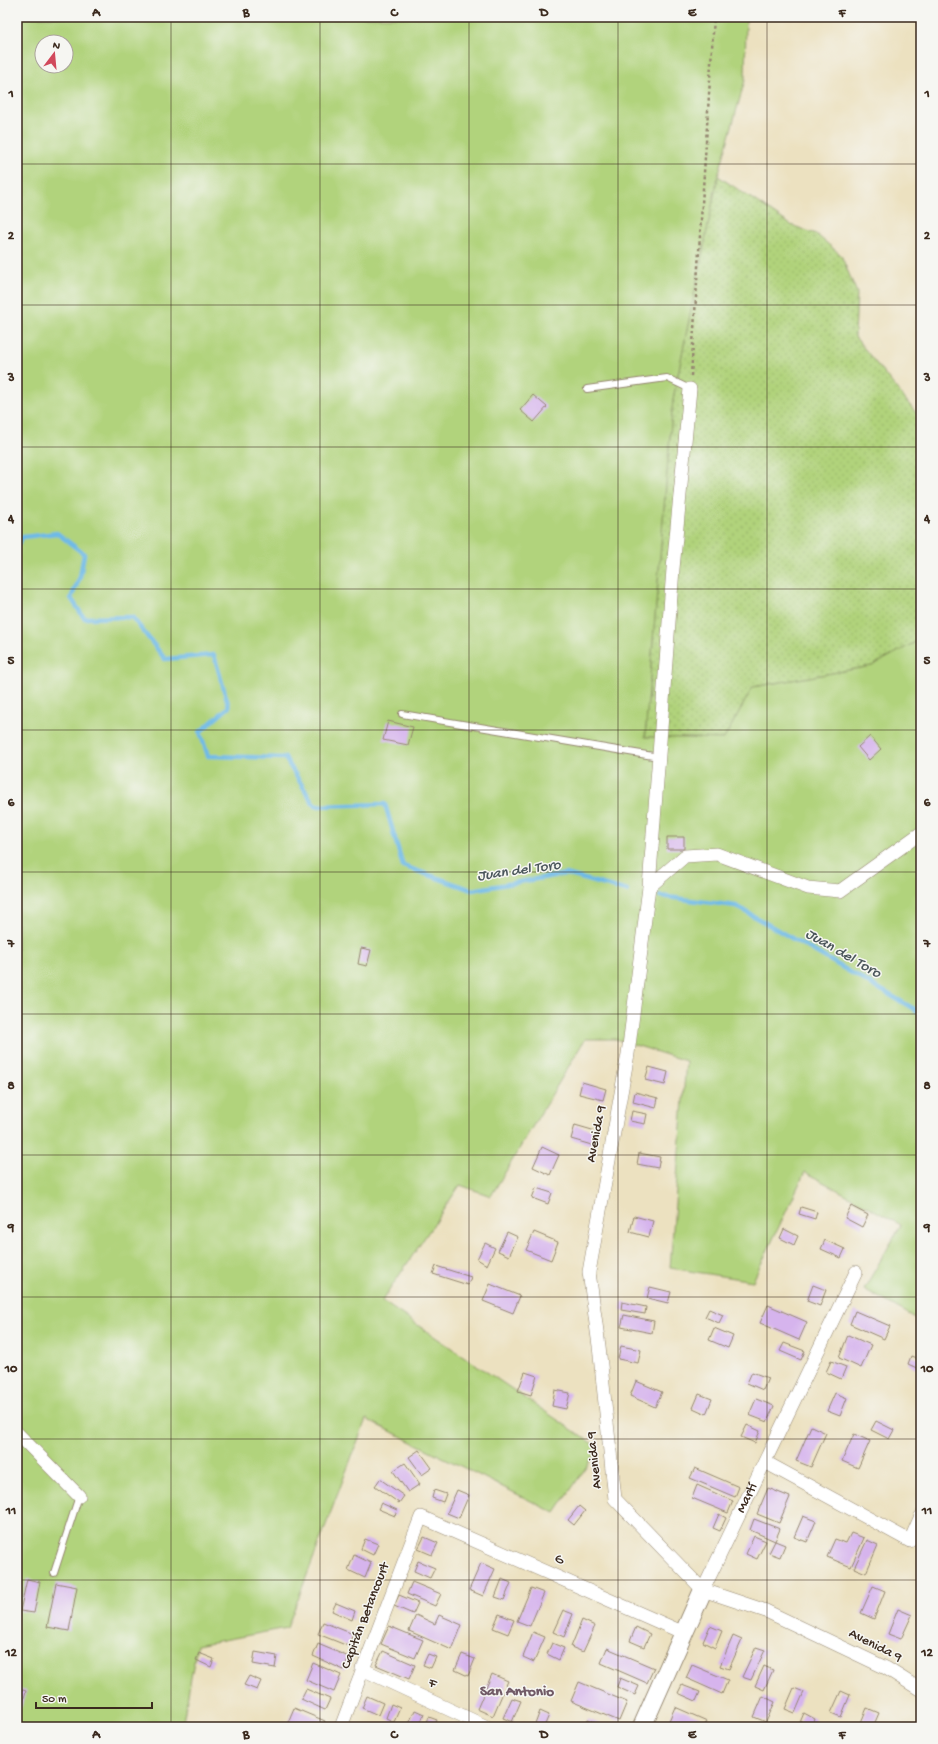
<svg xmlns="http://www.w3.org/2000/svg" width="938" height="1744" font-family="'Gochi Hand',sans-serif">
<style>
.grass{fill:url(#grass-dots);stroke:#767e4d}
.garden{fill:#b1d37c;stroke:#767e4d;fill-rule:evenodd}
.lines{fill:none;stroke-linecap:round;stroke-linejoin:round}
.stream{stroke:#6ebae7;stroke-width:4.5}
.building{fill:#d6b4ed}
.lane-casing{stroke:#94866f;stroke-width:8}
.street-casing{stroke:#94866f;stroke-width:14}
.secondary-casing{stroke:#94866f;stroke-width:20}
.path{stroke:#94866f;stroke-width:2.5;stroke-dasharray:3 3;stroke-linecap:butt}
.lane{stroke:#fff;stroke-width:6}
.street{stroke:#fff;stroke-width:13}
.secondary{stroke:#fff;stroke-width:18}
.grid{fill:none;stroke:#3b2a1e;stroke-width:1;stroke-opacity:0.55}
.labels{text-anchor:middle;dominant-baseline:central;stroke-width:3;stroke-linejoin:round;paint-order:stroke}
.street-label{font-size:14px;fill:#3b2a1e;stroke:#f6f6f2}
.water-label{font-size:15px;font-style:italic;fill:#4a555a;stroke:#f6f6f2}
.neighbourhood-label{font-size:15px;font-weight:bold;fill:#715a66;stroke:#f6f6f2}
.neatline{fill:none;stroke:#3b2a1e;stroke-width:1.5}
.grid-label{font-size:13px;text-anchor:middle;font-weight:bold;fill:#3b2a1e}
</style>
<defs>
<pattern id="grass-dots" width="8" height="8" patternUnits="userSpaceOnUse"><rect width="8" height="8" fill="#b1d37c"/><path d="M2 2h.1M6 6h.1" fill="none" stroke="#99b56b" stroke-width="1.8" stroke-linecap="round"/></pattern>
</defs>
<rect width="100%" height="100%" fill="#f6f6f2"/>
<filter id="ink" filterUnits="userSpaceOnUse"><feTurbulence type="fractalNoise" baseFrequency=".025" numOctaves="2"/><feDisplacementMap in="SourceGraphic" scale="8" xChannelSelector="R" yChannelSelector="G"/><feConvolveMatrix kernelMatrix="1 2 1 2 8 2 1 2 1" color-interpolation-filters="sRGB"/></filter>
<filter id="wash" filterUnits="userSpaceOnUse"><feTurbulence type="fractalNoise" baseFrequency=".012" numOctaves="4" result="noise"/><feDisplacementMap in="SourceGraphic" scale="16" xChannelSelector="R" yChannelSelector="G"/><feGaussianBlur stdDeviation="0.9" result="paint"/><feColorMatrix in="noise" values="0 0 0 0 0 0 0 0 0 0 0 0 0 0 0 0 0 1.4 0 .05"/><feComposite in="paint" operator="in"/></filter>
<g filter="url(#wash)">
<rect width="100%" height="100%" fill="#ece1c0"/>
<path class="grass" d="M718 176 791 225 816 234 841 255 857 293 855 337 921 419V639L872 666 753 687 724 739 645 737 673 399Z"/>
<path class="garden" d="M17 17H746L745 80 718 176 673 399 645 737 724 739 753 687 872 666 921 639V1321L864 1289 901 1225 805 1172 753 1281 670 1268 686 1061 616 1039H585L491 1196 460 1185 382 1301 599 1448 555 1513 366 1419 287 1628 197 1645 182 1727H17ZM42 42H66V66H42Z"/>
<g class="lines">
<path class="stream" d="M17 545 23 537 57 533 84 554 80 577 71 598 84 618 132 617 165 659 214 655 229 707 200 732 208 756 285 758 315 806 385 804 403 866 472 890 566 874 627 891
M660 896 736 906 921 1013"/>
</g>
<g id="blocks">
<path class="building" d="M533 395 547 407 534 422 520 410Z
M388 721 413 727 408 745 383 740Z
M870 736 881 749 869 760 858 747Z
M667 837H684V849H667Z
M361 948 371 950 367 966 358 964Z
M649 1067 668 1072 665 1085 645 1080Z
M582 1082 606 1089 603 1100 579 1094Z
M635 1092 658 1098 656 1108 633 1102Z
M632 1111 647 1114 645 1124 630 1121Z
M575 1125 599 1132 595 1146 571 1139Z
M542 1147 559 1155 550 1175 533 1167Z
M639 1153 660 1157 658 1168 637 1164Z
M536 1188 552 1193 548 1204 532 1198Z
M851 1206 868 1215 862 1227 845 1218Z
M801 1207 817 1212 815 1219 799 1214Z
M634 1216 653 1221 649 1237 630 1232Z
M784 1229 798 1236 794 1245 780 1238Z
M507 1232 518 1237 509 1256 498 1251Z
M534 1232 558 1242 551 1260 526 1250Z
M825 1240 845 1249 841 1258 821 1249Z
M485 1243 495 1248 487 1265 477 1259Z
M436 1266 471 1277 468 1285 433 1274Z
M490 1284 520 1296 513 1313 483 1301Z
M813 1285 826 1290 820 1306 807 1301Z
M650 1287 671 1292 668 1303 647 1298Z
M622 1302 646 1307 645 1314 621 1310Z
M768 1305 807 1322 799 1340 760 1323Z
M709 1309 723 1315 719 1323 705 1317Z
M855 1311 890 1326 884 1339 850 1324Z
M624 1315 654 1321 652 1333 621 1327Z
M714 1328 733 1336 728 1348 709 1340Z
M848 1335 871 1345 861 1368 839 1358Z
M784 1343 805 1351 801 1360 780 1351Z
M621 1346 641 1350 638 1363 618 1359Z
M911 1356 921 1360V1370L908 1364Z
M831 1361 846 1367 841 1379 826 1372Z
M525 1372 537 1376 531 1395 518 1391Z
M752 1372 768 1378 763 1390 747 1383Z
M636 1381 662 1392 655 1407 630 1396Z
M555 1390 570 1393 566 1409 552 1406Z
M835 1393 847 1398 840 1416 827 1411Z
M699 1394 712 1399 706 1414 693 1408Z
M756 1399 774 1406 767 1422 749 1415Z
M876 1421 894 1430 889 1439 871 1430Z
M747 1425 760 1431 755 1443 741 1437Z
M811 1426 826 1433 811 1467 796 1461Z
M854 1434 870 1441 858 1468 842 1461Z
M419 1450 432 1468 422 1475 409 1457Z
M405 1463 420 1484 408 1492 393 1471Z
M695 1468 739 1487 735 1497 690 1478Z
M380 1479 404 1496 399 1503 375 1486Z
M697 1485 733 1501 728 1513 692 1498Z
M768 1488 790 1497 779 1523 757 1514Z
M434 1490 446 1494 443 1502 432 1498Z
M457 1490 469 1495 459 1518 447 1513Z
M381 1503 397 1510 395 1516 378 1509Z
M579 1506 585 1511 574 1525 568 1520Z
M719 1514 726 1518 720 1531 713 1528Z
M803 1516 816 1521 807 1542 794 1537Z
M754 1519 780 1529 775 1541 785 1545 780 1557 769 1553 775 1541 750 1530Z
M851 1533 864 1538 851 1567 827 1557 835 1539 846 1543Z
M754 1536 766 1541 757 1559 746 1554Z
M424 1537 438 1543 432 1555 418 1549Z
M365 1539 378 1544 373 1555 361 1549Z
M867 1540 878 1545 866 1573 854 1568Z
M354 1555 371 1563 365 1578 348 1570Z
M418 1561 435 1568 430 1578 414 1571Z
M481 1563 495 1569 483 1596 469 1590Z
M27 1579 40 1582 34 1613 20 1611Z
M502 1579 511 1583 504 1600 495 1597Z
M412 1582 441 1594 435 1606 407 1594Z
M56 1583 77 1587 69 1631 47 1627Z
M873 1586 885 1591 874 1619 861 1613Z
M531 1588 544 1593 530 1626 517 1621Z
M399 1595 418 1603 413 1614 394 1606Z
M336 1603 355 1611 352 1620 332 1611Z
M898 1609 912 1615 901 1639 888 1634Z
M563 1610 573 1614 564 1637 553 1632Z
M499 1614 514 1620 508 1634 493 1628Z
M416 1615 435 1624 439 1615 462 1625 452 1650 409 1631Z
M582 1620 595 1626 583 1652 571 1647Z
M323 1622 353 1634 348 1646 318 1634Z
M389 1626 423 1640 415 1658 381 1644Z
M710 1626 722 1631 715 1648 703 1642Z
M636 1627 650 1634 644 1647 630 1641Z
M533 1632 545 1637 534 1662 523 1657Z
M733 1636 742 1640 729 1669 720 1666Z
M552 1643 564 1648 559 1660 547 1654Z
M318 1644 349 1657 344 1670 313 1656Z
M756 1647 765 1650 751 1680 742 1677Z
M607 1648 654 1668 647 1683 601 1663Z
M383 1651 415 1665 409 1679 376 1665Z
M255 1652 277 1656 275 1668 253 1664Z
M199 1653 214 1659 211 1667 196 1660Z
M428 1654 436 1657 431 1668 423 1665Z
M462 1654 475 1659 468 1676 455 1670Z
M313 1663 341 1675 334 1692 306 1680Z
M692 1665 728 1680 722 1694 686 1678Z
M764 1666 773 1670 764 1690 755 1686Z
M492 1674 508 1681 493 1716 477 1709Z
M249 1676 261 1681 257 1690 244 1685Z
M620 1678 639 1686 635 1695 617 1687Z
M579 1682 627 1702 619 1721 571 1701Z
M682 1685 700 1692 696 1701 678 1693Z
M17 1688 26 1691 21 1708 17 1706Z
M794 1688 804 1692 795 1713 785 1709Z
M306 1689 330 1699 325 1710 301 1699Z
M841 1691 850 1695 841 1717 831 1713Z
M367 1696 383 1703 378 1715 362 1708Z
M763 1696 775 1702 766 1722 754 1717Z
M512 1698 521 1701 512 1722 503 1718Z
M391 1704 400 1708 394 1722 386 1718Z
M675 1707 707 1721 704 1727H677L668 1723Z
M294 1708 325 1721 323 1727H286Z
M867 1708 879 1713 873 1727H859Z
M415 1710 424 1714 419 1727H407Z
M540 1711 549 1715 544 1727H534Z
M804 1713 815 1719 812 1727H798Z
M429 1717 437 1720 434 1727H425Z
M588 1719 606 1727H585Z"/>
</g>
</g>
<g filter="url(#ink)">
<use href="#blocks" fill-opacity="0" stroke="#94866f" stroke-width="1"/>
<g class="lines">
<defs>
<path id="lane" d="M587 389 667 378 690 389
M402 714 659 757
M54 1573 79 1496"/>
<g id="street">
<path d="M690 389 673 569 649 887 628 1054 589 1272 599 1346 615 1499 703 1590 766 1611 886 1668 921 1690"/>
<path d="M649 887 685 856 717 854 808 888 840 891 921 833"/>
<path d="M17 1433 79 1496"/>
<path d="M765 1462 910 1541 921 1516"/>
<path id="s1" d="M703 1590 856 1272"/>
<path d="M362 1669 487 1727"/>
<path d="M341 1727 421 1517 684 1633"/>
</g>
<path id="secondary" d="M642 1727 703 1590"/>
</defs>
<use href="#lane" class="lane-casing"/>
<use href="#street" class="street-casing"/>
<use href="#secondary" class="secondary-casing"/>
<path class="path" d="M691 376 714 17"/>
<use href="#lane" class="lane"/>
<use href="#street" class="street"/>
<use href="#secondary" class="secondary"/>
</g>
</g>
<path class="grid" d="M171 17V1727M320 17V1727M469 17V1727M618 17V1727M767 17V1727M17 164H921M17 305H921M17 447H921M17 589H921M17 730H921M17 872H921M17 1014H921M17 1155H921M17 1297H921M17 1439H921M17 1580H921"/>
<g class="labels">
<g class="street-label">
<text transform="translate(597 1134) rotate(-79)">Avenida 9</text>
<text transform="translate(595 1460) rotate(-96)">Avenida 9</text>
<text stroke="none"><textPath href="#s1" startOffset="102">Martí</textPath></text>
<text transform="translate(559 1560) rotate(24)">G</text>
<text transform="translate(366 1616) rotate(-69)">Capitán Betancourt</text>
<text transform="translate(875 1646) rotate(27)">Avenida 9</text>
<text transform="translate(432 1684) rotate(25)">F</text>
</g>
<g class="water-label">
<text transform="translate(519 871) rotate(-8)">Juan del Toro</text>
<text transform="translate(843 954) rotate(30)">Juan del Toro</text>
</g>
<g class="neighbourhood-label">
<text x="517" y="1692">San Antonio</text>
</g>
</g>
<rect width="938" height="1744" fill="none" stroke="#f6f6f2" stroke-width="44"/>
<g transform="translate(54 54) rotate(16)"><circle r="19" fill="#f6f6f2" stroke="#aba49d"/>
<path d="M0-3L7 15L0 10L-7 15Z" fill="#d1495b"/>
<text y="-6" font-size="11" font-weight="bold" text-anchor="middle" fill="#3b2a1e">N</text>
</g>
<path d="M36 1702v6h116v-6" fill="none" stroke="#3b2a1e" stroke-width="2"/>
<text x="42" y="1702" font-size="12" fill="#3b2a1e" stroke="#f6f6f2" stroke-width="3" paint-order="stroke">50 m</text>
<rect x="22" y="22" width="894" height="1700" class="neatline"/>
<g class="grid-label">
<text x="96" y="16">A</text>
<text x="246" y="16">B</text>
<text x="394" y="16">C</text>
<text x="544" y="16">D</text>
<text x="692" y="16">E</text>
<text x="842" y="16">F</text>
<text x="11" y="97">1</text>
<text x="927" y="97">1</text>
<text x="11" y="239">2</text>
<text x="927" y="239">2</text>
<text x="11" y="381">3</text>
<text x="927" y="381">3</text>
<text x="11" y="522">4</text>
<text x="927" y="522">4</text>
<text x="11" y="664">5</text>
<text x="927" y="664">5</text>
<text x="11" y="806">6</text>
<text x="927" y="806">6</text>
<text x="11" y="947">7</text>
<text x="927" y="947">7</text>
<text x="11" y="1089">8</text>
<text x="927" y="1089">8</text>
<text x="11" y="1231">9</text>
<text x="927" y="1231">9</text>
<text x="11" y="1372">10</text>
<text x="927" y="1372">10</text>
<text x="11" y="1514">11</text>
<text x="927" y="1514">11</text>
<text x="11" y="1656">12</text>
<text x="927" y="1656">12</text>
<text x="96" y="1738">A</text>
<text x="246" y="1738">B</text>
<text x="394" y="1738">C</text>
<text x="544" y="1738">D</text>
<text x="692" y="1738">E</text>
<text x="842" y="1738">F</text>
</g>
</svg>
